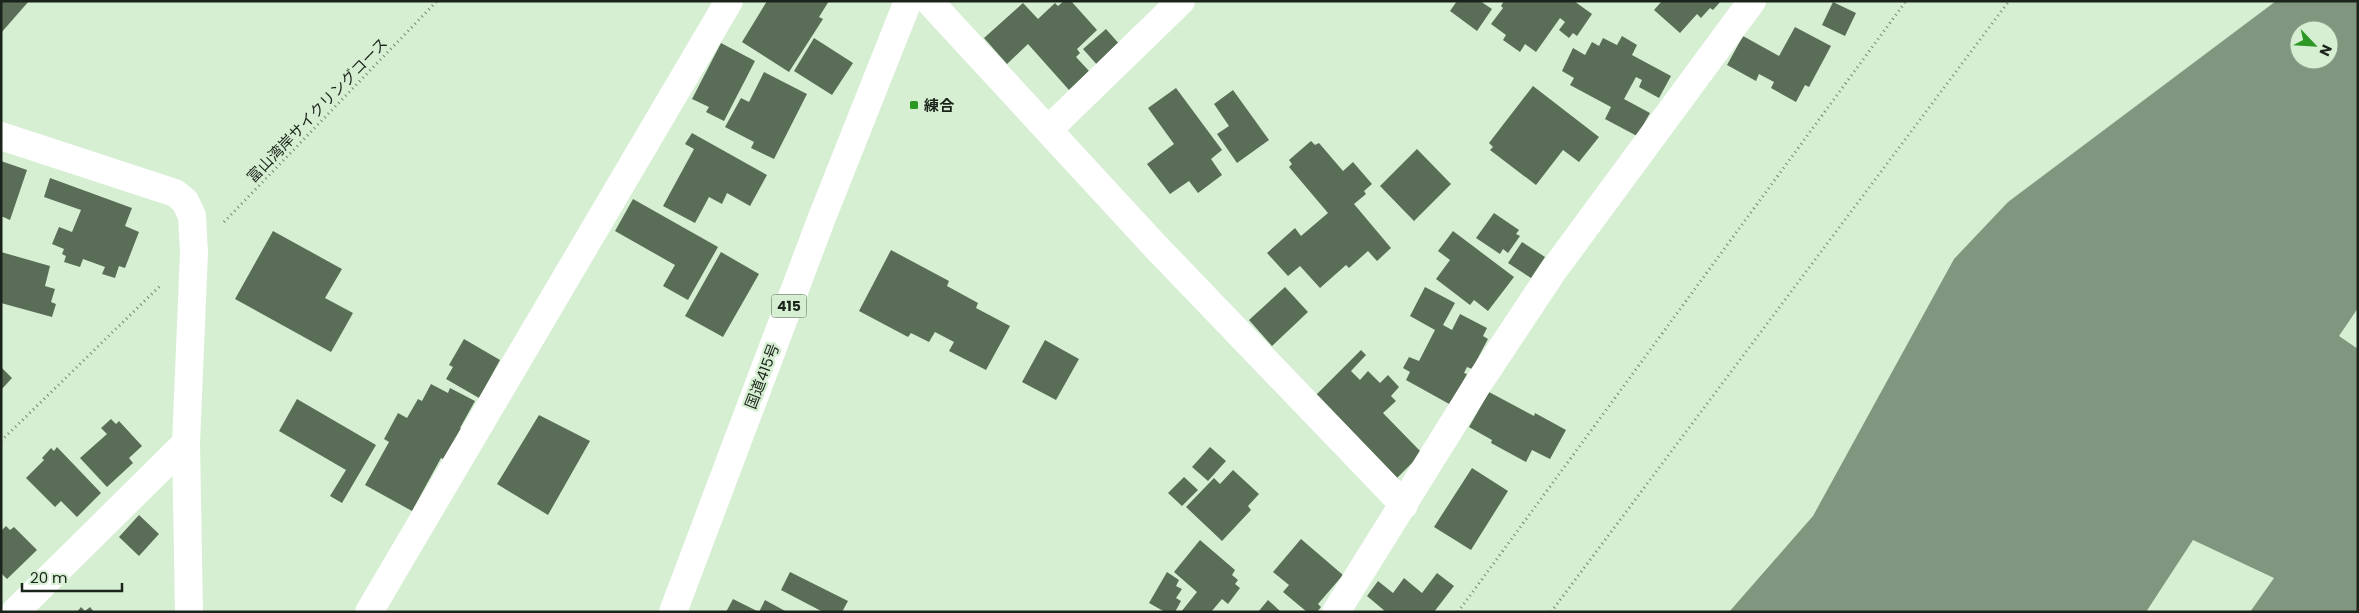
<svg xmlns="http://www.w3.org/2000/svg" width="2359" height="613" font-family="Poppins,'Noto Sans JP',sans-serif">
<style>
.water{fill:#81967f;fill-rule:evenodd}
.pier{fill:#d6efd3}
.building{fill:#596d57}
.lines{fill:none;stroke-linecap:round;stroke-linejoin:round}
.path{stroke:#758673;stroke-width:3;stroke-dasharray:1 4;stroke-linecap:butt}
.minor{stroke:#fff;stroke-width:28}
.highway{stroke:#fff;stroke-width:28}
.poi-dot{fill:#2c9823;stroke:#d6efd3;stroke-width:2}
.labels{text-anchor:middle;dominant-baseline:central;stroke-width:5;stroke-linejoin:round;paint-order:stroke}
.shield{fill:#d6efd3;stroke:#536152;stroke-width:1}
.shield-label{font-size:14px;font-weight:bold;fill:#1b241a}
.poi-label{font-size:15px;font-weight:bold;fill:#1b241a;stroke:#d6efd3;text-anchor:start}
.street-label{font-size:15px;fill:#1b241a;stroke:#d6efd3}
</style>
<rect width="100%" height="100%" fill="#d6efd3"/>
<path class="water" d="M2276 1H2358V612H1729L1813 516 1954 259 2008 202ZM2299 30H2329V60H2299Z"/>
<path class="pier" d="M2358 308V349L2339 336Z
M2193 540 2274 578 2250 612H2146Z"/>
<path class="building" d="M1 1H29L1 33Z
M767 1H829L819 17 823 19 789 72 742 42Z
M1064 1H1071L1097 30 1077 49 1080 53 1076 57 1089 71 1069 90 1028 44 1007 64 984 38 1023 3 1038 19 1055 3 1058 6Z
M1457 1H1480L1492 9 1477 31 1450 11Z
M1504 1H1574L1592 14 1577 36 1573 33 1569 38 1559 30 1565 22 1560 18 1536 52 1525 44 1520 52 1503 40 1506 35 1491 24 1503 8 1501 6Z
M1662 1H1721L1713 10 1710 8 1701 18 1697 14 1680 33 1654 10Z
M1833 2 1856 13 1845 36 1822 25Z
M1795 27 1831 46 1809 87 1805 85 1796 102 1771 88 1774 82 1759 74 1756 81 1727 65 1743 36 1779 56Z
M1106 29 1121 46 1099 67 1083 49Z
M1622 36 1637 45 1632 55 1671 76 1659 98 1639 87 1642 80 1636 77 1624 99 1650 113 1637 136 1605 119 1611 107 1570 85 1574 78 1562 71 1573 48 1585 55 1592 42 1599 46 1603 38 1617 45Z
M814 38 853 63 832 95 794 71Z
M721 43 755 61 724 121 706 112 709 107 692 99Z
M764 72 807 94 774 159 751 148 754 142 725 127 741 98 749 102Z
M1533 86 1599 137 1579 162 1563 150 1536 185 1490 150 1493 147 1489 143Z
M1176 88 1222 150 1211 159 1222 175 1198 193 1189 181 1170 194 1147 164 1174 144 1148 108Z
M1233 90 1269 140 1237 163 1217 134 1229 126 1214 104Z
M692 133 767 175 750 206 727 193 722 204 709 197 695 223 663 206 694 149 685 144Z
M1311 141 1315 145 1319 143 1343 171 1353 162 1372 184 1364 191 1366 194 1354 204 1391 248 1377 261 1368 251 1349 268 1346 265 1320 288 1300 266 1288 276 1267 253 1295 228 1301 236 1328 213 1289 167 1292 164 1289 160Z
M1417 149 1451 184 1414 221 1380 186Z
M1 161 27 170 10 220 1 216Z
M50 178 132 208 125 226 139 232 125 268 119 266 115 278 102 274 105 267 83 259 80 267 64 262 66 256 62 254 64 249 52 244 59 227 72 232 81 210 44 197Z
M633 199 718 247 688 300 663 286 675 265 615 231Z
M1494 213 1519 230 1516 234 1520 236 1508 253 1503 249 1500 254 1476 238Z
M273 231 342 269 325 298 353 313 331 352 235 299Z
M1453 231 1514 277 1488 311 1474 300 1470 305 1436 279 1450 260 1438 251Z
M1522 242 1545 257 1531 278 1508 263Z
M891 250 949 281 947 286 978 303 976 308 1010 326 986 370 949 351 954 342 935 332 929 342 911 333 908 337 859 311Z
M1 252 50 266 45 286 55 289 51 302 56 304 52 317 1 303Z
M721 252 759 274 723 337 685 316Z
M1285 287 1308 312 1272 346 1249 320Z
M1425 287 1455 303 1443 325 1452 330 1460 314 1487 328 1483 336 1488 339 1472 369 1467 367 1464 373 1467 374 1451 405 1406 380 1410 372 1403 368 1409 357 1419 361 1435 330 1410 316Z
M464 339 500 360 479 398 446 379 453 367 449 365Z
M1045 340 1079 359 1056 400 1022 382Z
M1361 350 1366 355 1351 371 1360 380 1368 371 1380 383 1388 375 1399 387 1391 396 1396 401 1383 413 1422 453 1397 478 1316 395Z
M1 367 12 378 1 390Z
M431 384 448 393 450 388 475 401 460 428 464 430 447 461 441 458 412 511 365 485 389 442 384 439 398 413 407 418 418 399 422 401Z
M1489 392 1534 416 1535 413 1566 430 1550 459 1532 450 1526 462 1491 443 1492 440 1469 427Z
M297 399 376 445 342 503 330 496 346 470 279 431Z
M539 415 590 441 548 515 497 484Z
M111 419 116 424 119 421 142 446 129 458 133 463 107 487 80 458 107 434 101 428Z
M57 447 101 493 77 517 61 501 55 507 26 478 44 460 42 458 51 448 54 451Z
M1210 447 1226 461 1208 481 1192 467Z
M1472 468 1508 491 1471 550 1434 527Z
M1233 470 1259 494 1248 506 1251 510 1222 541 1186 507 1214 478 1220 484Z
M1184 477 1198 490 1182 506 1168 493Z
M139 515 159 534 139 556 119 537Z
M6 526 10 530 14 527 37 550 7 579 1 573V531Z
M1301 539 1343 575 1318 604 1321 607 1317 612H1307L1283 592 1289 585 1273 572Z
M1200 540 1235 570 1232 575 1238 580 1235 584 1240 588 1228 604 1222 599 1211 612H1181L1197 592 1174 572Z
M790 572 848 601 842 612H823L781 590Z
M1167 572 1179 580 1176 586 1182 589 1176 598 1181 601 1175 612H1165L1149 603Z
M1437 573 1454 586 1434 612H1386L1367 596 1378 581 1393 593 1404 578 1422 593Z
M733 599 759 612H726Z
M765 600 787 612H759Z
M1268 600 1281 612H1258Z
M81 607 85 611 90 607 94 612H77Z"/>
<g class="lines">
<path class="path" d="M224 222 437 1
M1 441 162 284
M1458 612 1906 1
M1551 612 2009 1"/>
<path class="minor" d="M929 1 1156 247 1404 505
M1048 130 1181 1
M1 136 175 193 185 201 192 216 194 253 186 443 189 612
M15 612 186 443
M369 612 729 1
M1336 612 1476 387 1553 271 1752 1"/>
<path class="highway" d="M673 612 821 220 908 1"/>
</g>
<rect class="poi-dot" x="909" y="100" width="10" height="10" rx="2.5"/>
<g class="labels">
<rect class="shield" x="771.5" y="294.5" width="35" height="23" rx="4"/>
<g class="shield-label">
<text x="789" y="306">415</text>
</g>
<g class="poi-label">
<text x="924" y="105">練合</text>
</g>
<g class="street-label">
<text transform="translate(317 110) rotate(-46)">富山湾岸サイクリングコース</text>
<text transform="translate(762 376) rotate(-69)">国道415号</text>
</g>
</g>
<rect width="2359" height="613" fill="none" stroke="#1b241a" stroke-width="5"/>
<g transform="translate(2314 45) rotate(115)"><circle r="24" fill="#d6efd3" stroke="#8b9e89"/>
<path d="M0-4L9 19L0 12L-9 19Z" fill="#2c9823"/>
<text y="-8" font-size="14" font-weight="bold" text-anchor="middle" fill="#1b241a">N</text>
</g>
<path d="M22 583v8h100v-8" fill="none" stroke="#1b241a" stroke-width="2.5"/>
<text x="30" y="583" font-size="15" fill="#1b241a" stroke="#d6efd3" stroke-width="4" paint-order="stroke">20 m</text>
</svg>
